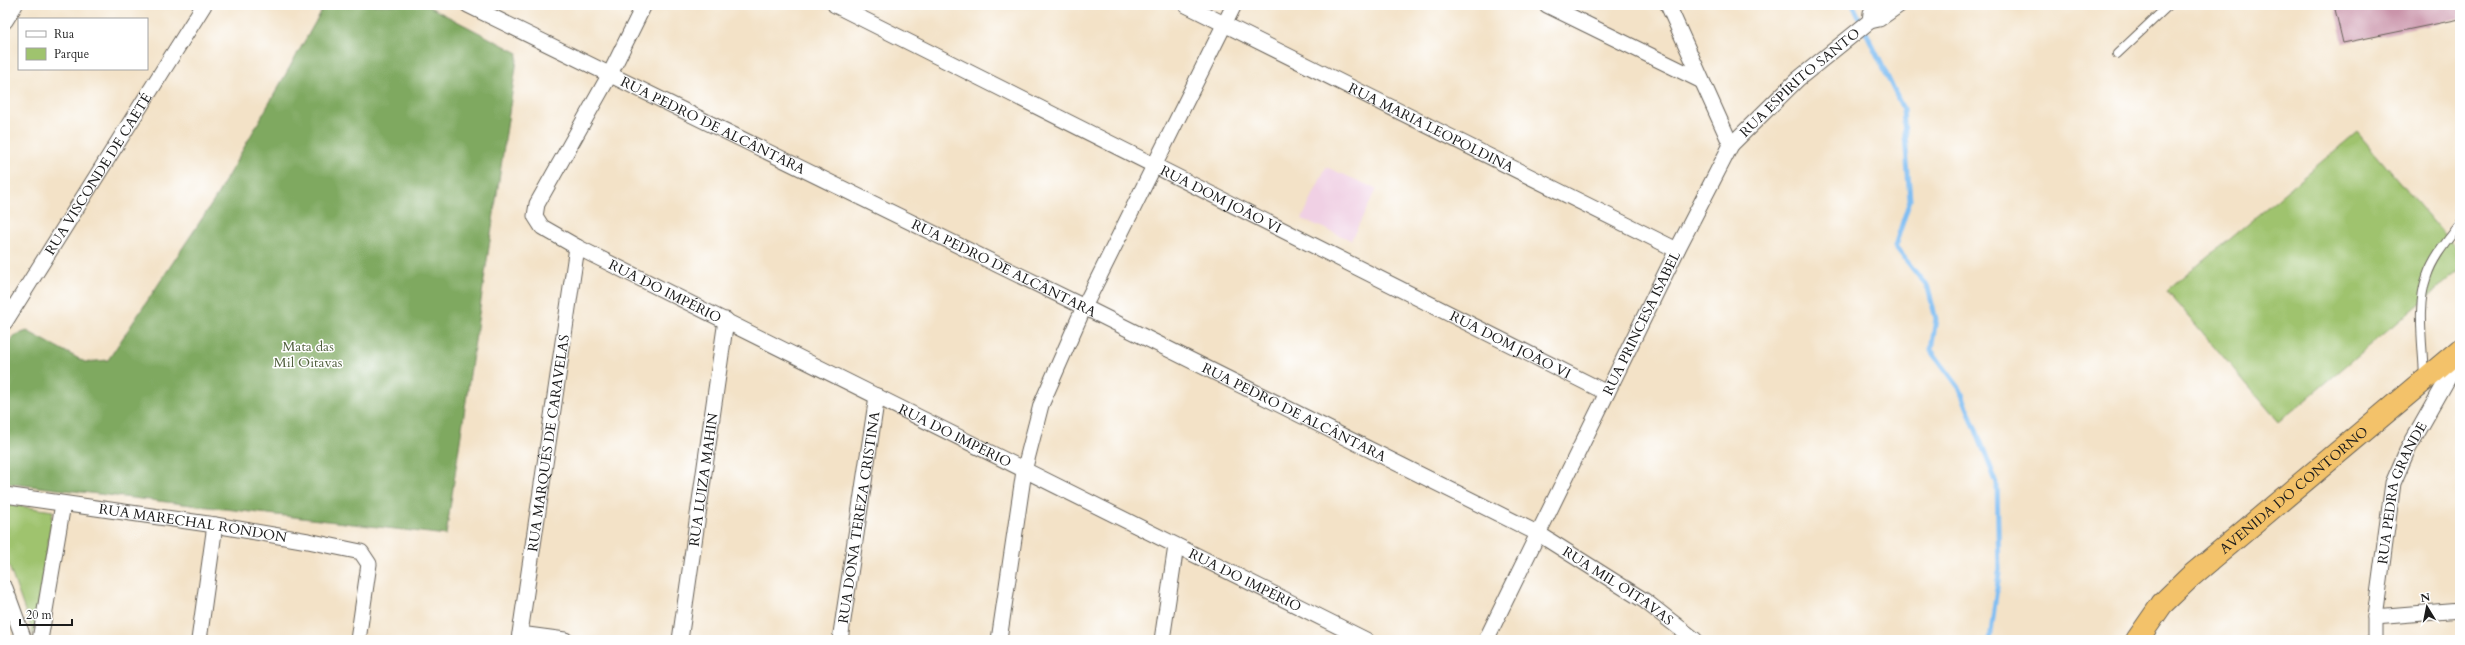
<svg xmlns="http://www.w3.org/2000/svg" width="2465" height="645" font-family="Cardo,serif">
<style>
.built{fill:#f0d0e4}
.green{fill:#9fc36e;stroke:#5e7045}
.forest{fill:#7fa961;stroke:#4e623e}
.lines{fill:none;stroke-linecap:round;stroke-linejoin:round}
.stream{stroke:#7fbef3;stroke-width:5}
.building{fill:#ca94aa}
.lane-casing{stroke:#676158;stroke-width:10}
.street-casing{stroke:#676158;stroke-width:17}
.highway-casing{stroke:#676158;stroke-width:24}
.lane{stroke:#fff;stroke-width:8}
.street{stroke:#fff;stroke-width:15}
.highway{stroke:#f3c26a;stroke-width:22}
.labels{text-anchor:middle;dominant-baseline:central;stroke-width:3;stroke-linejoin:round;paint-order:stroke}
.street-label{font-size:14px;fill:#1c1c1c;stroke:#fff}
.park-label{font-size:14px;fill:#505f3d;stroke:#fff}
</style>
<rect width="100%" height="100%" fill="#fff"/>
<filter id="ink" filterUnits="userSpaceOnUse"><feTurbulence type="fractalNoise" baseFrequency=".025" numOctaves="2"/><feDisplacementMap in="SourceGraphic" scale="8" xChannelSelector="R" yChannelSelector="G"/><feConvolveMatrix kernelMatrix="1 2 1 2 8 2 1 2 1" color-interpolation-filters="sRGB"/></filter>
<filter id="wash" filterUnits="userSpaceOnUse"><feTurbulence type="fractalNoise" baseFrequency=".012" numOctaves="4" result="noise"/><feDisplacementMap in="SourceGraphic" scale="16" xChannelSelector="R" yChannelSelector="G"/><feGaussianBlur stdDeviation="0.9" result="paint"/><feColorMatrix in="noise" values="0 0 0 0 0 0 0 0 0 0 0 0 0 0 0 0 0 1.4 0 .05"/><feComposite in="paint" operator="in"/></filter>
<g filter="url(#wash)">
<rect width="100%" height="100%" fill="#f3e2c7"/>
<path class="built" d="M1326 167 1377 189 1351 240 1302 219Z"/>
<path class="green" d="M2357 132 2460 253V270L2279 422 2167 291Z
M5 504 53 511 34 636 5 555Z"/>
<path class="forest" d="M325 5H426L518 53 446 535 5 483V349L13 336 27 331 85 362 108 360 213 202Z"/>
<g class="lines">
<path class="stream" d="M1853 5 1903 109 1910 200 1895 246 1928 288 1936 319 1931 350 1960 389 1997 484 1999 573 1990 640"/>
</g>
<g id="blocks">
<path class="building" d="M2334 5H2460V19L2343 43Z"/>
</g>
</g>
<g filter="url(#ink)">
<use href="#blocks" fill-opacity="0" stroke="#676158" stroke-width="1"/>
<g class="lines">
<defs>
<path id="lane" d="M2117 54 2169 5
M2424 377C2423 345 2416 306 2427 276 2433 257 2448 240 2460 224"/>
<g id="street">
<path id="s1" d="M468 5 1084 307 1539 534 1645 601 1695 640"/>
<path id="s2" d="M644 5 609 76 537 204 535 216 542 227 577 247 1366 640"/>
<path id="s3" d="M835 5 1607 393"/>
<path id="s4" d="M1186 5 1677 250"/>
<path d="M1547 5 1700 80"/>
<path d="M5 21 15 5"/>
<path d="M1870 21 1871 13 1878 5"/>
<path id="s5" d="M1731 145 1798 79 1870 21 1879 19 1899 5"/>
<path id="s6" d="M5 322 204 5"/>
<path id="s7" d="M5 495 215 525 308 541 361 552 369 564 358 640"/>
<path d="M5 588 24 640"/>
<path d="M2375 617 2460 610"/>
<path d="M520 634 565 640"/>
<path d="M40 640 63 504"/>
<path d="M199 640 215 525"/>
<path id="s8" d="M519 640 577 247"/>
<path id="s9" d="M680 640 726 320"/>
<path id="s10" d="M840 640 877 396"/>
<path d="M999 640 1024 471 1041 405 1084 307 1234 5"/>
<path d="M1162 640 1176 546"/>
<path id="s11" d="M1486 640 1677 250 1731 145 1668 5"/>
<path id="s12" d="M2375 640V617L2393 483 2407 451 2460 357"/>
</g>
<g id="highway">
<path id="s13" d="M2137 640 2162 604 2190 577 2460 350"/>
</g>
</defs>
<use href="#lane" class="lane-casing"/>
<use href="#street" class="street-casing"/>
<use href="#highway" class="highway-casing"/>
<use href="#lane" class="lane"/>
<use href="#street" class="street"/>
<use href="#highway" class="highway"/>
</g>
</g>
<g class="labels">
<g class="street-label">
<text stroke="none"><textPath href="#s5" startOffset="93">RUA ESPÍRITO SANTO</textPath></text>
<text stroke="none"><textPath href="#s1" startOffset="273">RUA PEDRO DE ALCÂNTARA</textPath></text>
<text stroke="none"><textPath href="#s4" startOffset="274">RUA MARIA LEOPOLDINA</textPath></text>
<text stroke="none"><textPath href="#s6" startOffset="175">RUA VISCONDE DE CAETÉ</textPath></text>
<text stroke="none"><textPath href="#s3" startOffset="432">RUA DOM JOÃO VI</textPath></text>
<text stroke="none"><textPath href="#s1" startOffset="597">RUA PEDRO DE ALCÂNTARA</textPath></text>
<text stroke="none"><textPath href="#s2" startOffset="390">RUA DO IMPÉRIO</textPath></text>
<text stroke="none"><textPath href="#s11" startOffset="353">RUA PRINCESA ISABEL</textPath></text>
<text stroke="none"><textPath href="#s3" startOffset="756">RUA DOM JOÃO VI</textPath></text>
<text stroke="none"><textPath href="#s1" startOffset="921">RUA PEDRO DE ALCÂNTARA</textPath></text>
<text stroke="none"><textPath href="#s2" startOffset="714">RUA DO IMPÉRIO</textPath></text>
<text stroke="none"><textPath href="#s8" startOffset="199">RUA MARQUÊS DE CARAVELAS</textPath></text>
<text stroke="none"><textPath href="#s9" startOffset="162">RUA LUIZA MAHIN</textPath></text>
<text stroke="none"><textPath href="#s13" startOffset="218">AVENIDA DO CONTORNO</textPath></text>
<text stroke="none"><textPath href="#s12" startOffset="151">RUA PEDRA GRANDE</textPath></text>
<text stroke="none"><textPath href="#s10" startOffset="124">RUA DONA TEREZA CRISTINA</textPath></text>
<text stroke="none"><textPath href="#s7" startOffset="190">RUA MARECHAL RONDON</textPath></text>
<text stroke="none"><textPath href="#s2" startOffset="1038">RUA DO IMPÉRIO</textPath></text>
<text stroke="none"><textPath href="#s1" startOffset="1289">RUA MIL OITAVAS</textPath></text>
</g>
<g class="park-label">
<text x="308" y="346">Mata das<tspan x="308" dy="16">Mil Oitavas</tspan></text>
</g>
</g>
<rect width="2465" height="645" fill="none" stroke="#fff" stroke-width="20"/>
<rect x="18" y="18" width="130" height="52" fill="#ffffff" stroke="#a4a4a4"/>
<rect x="26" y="31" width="20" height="6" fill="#ffffff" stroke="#a4a4a4"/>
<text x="54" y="38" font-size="12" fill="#1c1c1c">Rua</text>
<rect x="26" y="48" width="20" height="12" fill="#9fc36e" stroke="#a4a4a4"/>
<text x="54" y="58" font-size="12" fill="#1c1c1c">Parque</text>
<g transform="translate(2427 607) rotate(350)" stroke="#ffffff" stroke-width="3" paint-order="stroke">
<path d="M0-3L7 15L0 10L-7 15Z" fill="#1c1c1c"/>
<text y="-6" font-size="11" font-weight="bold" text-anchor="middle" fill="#1c1c1c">N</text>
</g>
<path d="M20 619v6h52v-6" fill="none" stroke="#1c1c1c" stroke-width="2"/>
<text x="26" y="619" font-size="12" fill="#1c1c1c" stroke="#ffffff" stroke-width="3" paint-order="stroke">20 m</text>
</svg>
